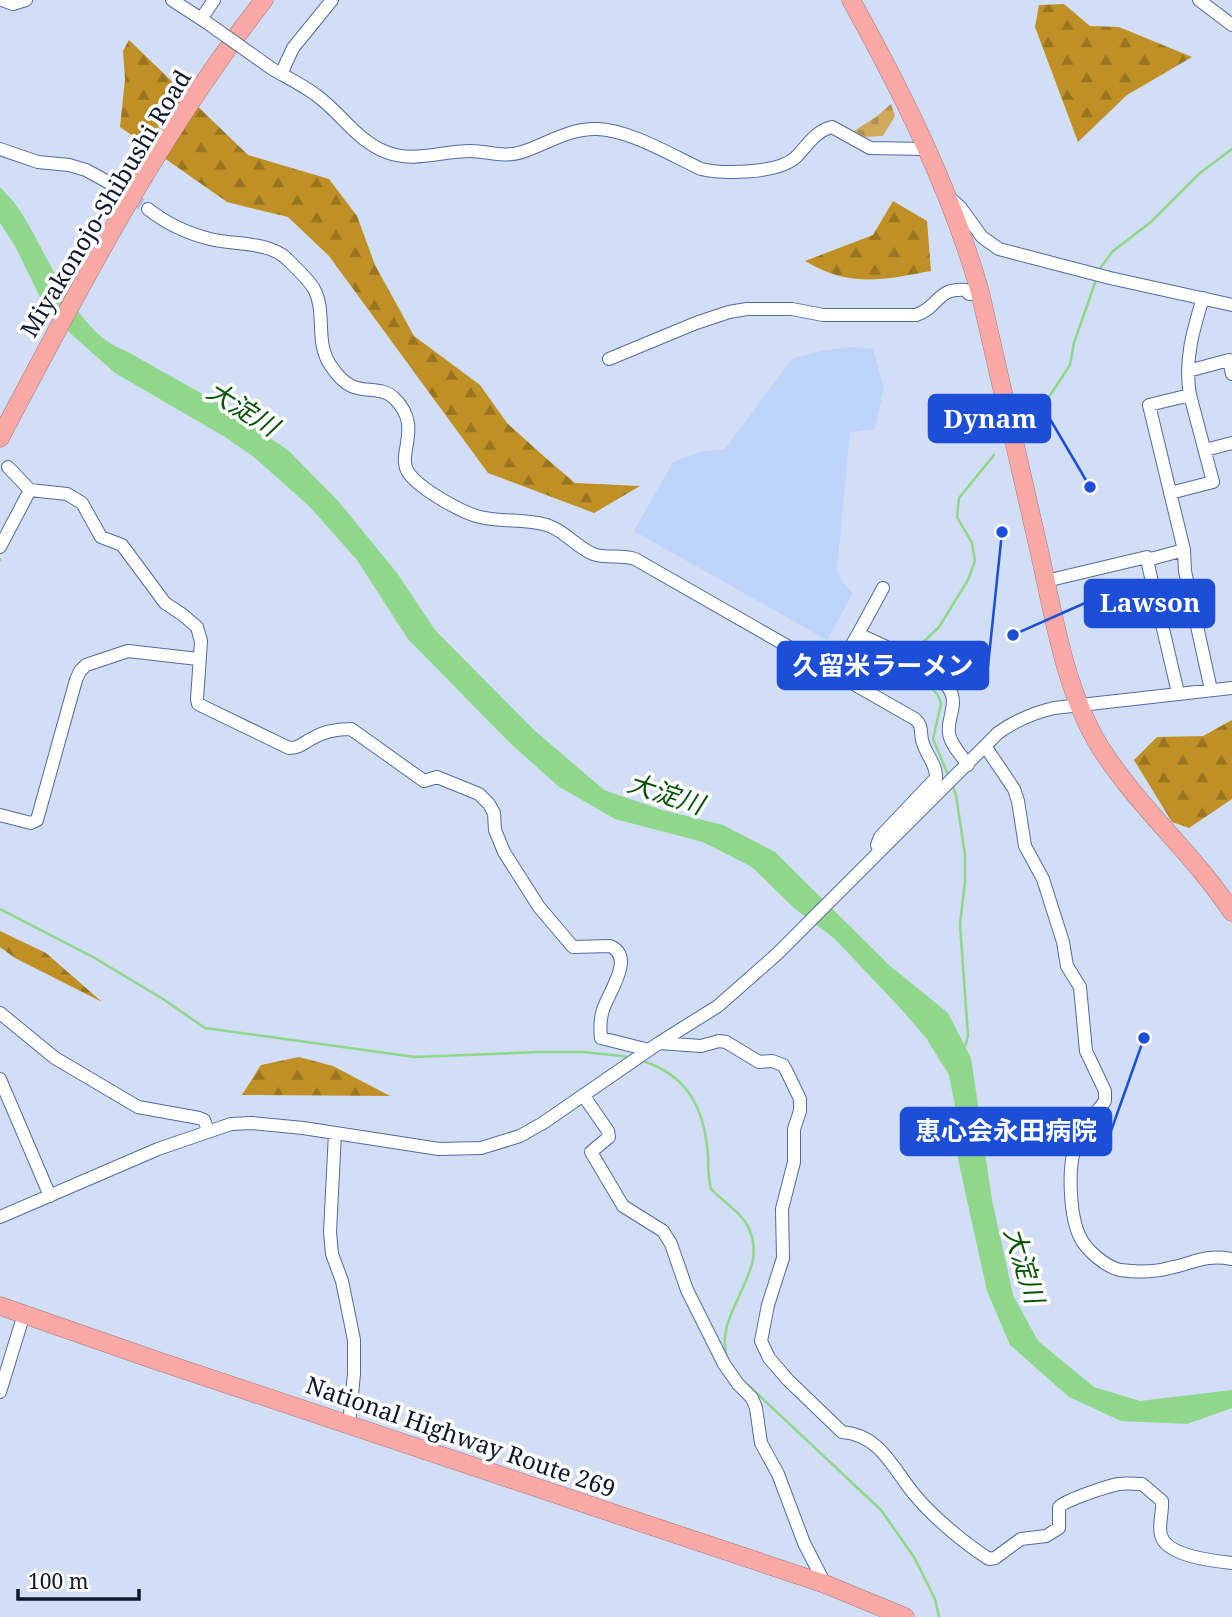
<svg xmlns="http://www.w3.org/2000/svg" width="1232" height="1617" font-family="'Noto Serif','Noto Sans JP',serif">
<style>
.built{fill:#bfd4fb}
.forest{fill:url(#forest-firs)}
.cemetery{fill:url(#cemetery-stones)}
.water{fill:#8fd78a}
.lines{fill:none;stroke-linecap:round;stroke-linejoin:round}
.stream{stroke:#8fd78a;stroke-width:2.5}
.minor-tunnel{stroke:#b4c0d8;stroke-width:12;stroke-dasharray:12 6;stroke-linecap:butt}
.minor-casing{stroke:#516ca0;stroke-width:14}
.highway-casing{stroke:#a6777b;stroke-width:19}
.minor{stroke:#fff;stroke-width:12}
.highway{stroke:#f8a9a5;stroke-width:18}
.minor-bridge-casing{stroke:#516ca0;stroke-width:14;stroke-linecap:butt}
.minor-bridge{stroke:#fff;stroke-width:12}
.labels{text-anchor:middle;dominant-baseline:central;stroke-width:7;stroke-linejoin:round;paint-order:stroke}
.street-label{font-size:24px;fill:#0e192e;stroke:#fff}
.water-label{font-size:26px;font-style:italic;fill:#055406;stroke:#fff}
.leader{fill:none;stroke:#1d4ed8;stroke-width:2.5}
.callout-dot{fill:#1d4ed8;stroke:#fff;stroke-width:2.5}
.callout{fill:#1d4ed8;stroke:#1d4ed8;stroke-width:2.5}
.callout-label{font-size:26px;text-anchor:middle;font-weight:bold;fill:#fff}
</style>
<defs>
<pattern id="forest-firs" width="22" height="20" patternUnits="userSpaceOnUse" patternTransform="scale(1.75)"><rect width="22" height="20" fill="#bf9025"/><path d="M5 1l3.5 6h-7zM16 11l3.5 6h-7z" fill="#9a7520"/></pattern>
<pattern id="cemetery-stones" width="16" height="16" patternUnits="userSpaceOnUse" patternTransform="scale(1.75)"><rect width="16" height="16" fill="#d0a95d"/><path d="M2 7V4a2 2 0 0 1 4 0v3zM10 15v-3a2 2 0 0 1 4 0v3z" fill="#b19151"/></pattern>
</defs>
<rect width="100%" height="100%" fill="#d1def6"/>
<path class="built" d="M853 347 873 349 884 387 875 429 850 432 837 570 840 579 853 593 827 640 634 531 673 462 702 451 724 450 793 358 826 350Z"/>
<path class="forest" d="M1064 4 1090 26 1119 27 1192 57 1127 95 1078 142 1035 27 1039 5Z
M129 40 248 155 329 179 357 216 375 265 414 336 480 385 507 423 547 459 575 483 640 486 594 513 488 473 329 256 288 217 227 202 120 127 125 79 123 51Z
M893 201 927 221 931 271C882 280 850 288 805 261L873 235Z
M1232 720V799L1189 828 1172 822 1134 760 1157 737 1203 736Z
M0 931 46 953 102 1002 15 958 0 947Z
M299 1057 333 1066 390 1096 242 1095 261 1065Z"/>
<path class="cemetery" d="M891 104 895 116 883 136 865 137 854 131 876 117Z"/>
<path class="water" d="M0 187C6 194 13 200 18 208 47 250 74 333 126 351L222 405 289 451 339 502 397 573 435 630 534 730 604 790 662 810 723 825 775 852 889 965 948 1013 971 1058 992 1200 1013 1295 1038 1341 1094 1387 1140 1401 1232 1390V1408L1187 1424 1121 1421 1069 1397 1010 1345 987 1291 953 1136 957 1116 949 1075 926 1038 902 1010 834 938 794 908 752 867 703 842 615 819 558 786 509 742 408 639 357 560 310 507 254 457 225 437 115 373 71 334 43 303 15 246 0 223Z"/>
<g class="lines">
<path class="stream" d="M1098 271 1113 251 1151 222 1200 173 1232 149
M1022 431 1041 409 1070 365 1074 343 1096 280
M0 560V559
M911 654 939 627 968 580 975 561 972 543 957 517 959 498 994 455
M909 664 938 695 941 704 933 739 949 777
M952 784 956 795 965 855V882L960 924 968 1036 965 1047
M0 909 93 957 163 999 205 1028 415 1057 538 1052H584L630 1057
M643 1061C689 1076 704 1109 708 1155 708 1167 708 1177 711 1189 722 1201 737 1209 746 1223 775 1271 712 1310 727 1358
M748 1385 881 1510 914 1557 935 1599 939 1617"/>
<path class="minor-tunnel" d="M117 187 148 209"/>
<defs>
<path id="minor" d="M2 0 13 4 26 0
M172 0 206 22
M1199 0 1232 25
M201 19 214 0
M271 68C286 77 303 85 316 95 341 113 357 141 386 152 414 163 441 151 470 151 488 151 503 158 522 152 547 144 569 128 597 129 630 130 671 155 701 169 723 174 778 174 796 157 808 145 815 131 832 127L870 148 925 149
M281 74 293 48 332 0
M0 149 38 162 69 165 86 170 117 187
M950 198 961 208 982 237 999 249 1110 278 1232 305
M148 209C167 224 186 233 210 239 232 245 267 241 286 258 293 265 310 281 314 289 327 313 314 342 331 366 336 374 345 384 354 387 367 392 383 387 394 398 424 427 396 453 408 472 418 488 462 513 480 517 501 522 523 519 543 524 562 528 575 546 593 554 606 559 621 554 635 559L915 719C923 726 920 731 922 740 925 754 937 764 936 778L880 837 877 845 880 851
M609 359 696 323 729 312 747 309H792L823 315H916C940 307 935 288 966 290L969 294 980 292
M1188 371 1229 360 1232 374
M1205 450 1232 443
M8 467 30 490 67 494 82 503 101 537 122 545 165 603 183 615 197 627 201 641 197 699 198 704 289 748C299 748 302 744 311 739 322 732 338 729 351 729L424 781 437 777 479 794 489 804 494 813 495 830 504 852 539 907 573 947 610 946C636 957 608 993 603 1010 600 1019 600 1029 601 1038L649 1050
M1170 493 1213 482 1190 395
M0 547 30 490
M1184 550 1185 571 1211 690
M1046 581 1147 557V560
M858 634 883 588
M835 674 858 634C881 645 944 670 952 695 956 708 947 720 949 733 950 744 962 756 968 765
M1178 693 1147 560 1184 550 1149 405 1190 395C1184 361 1193 330 1203 298
M985 746 1014 789 1018 801 1025 846 1043 879 1063 942 1067 966 1080 987 1086 1051 1105 1091V1101C1093 1117 1079 1131 1074 1151 1068 1172 1070 1217 1080 1237 1086 1250 1106 1267 1120 1270 1135 1272 1155 1272 1169 1268 1195 1263 1204 1254 1232 1259
M0 815 31 823 37 820 76 680 80 671 86 665 128 651 198 659
M0 1013 55 1058 138 1107 199 1118 204 1120 208 1130
M659 1043 701 1046 719 1041 726 1042 759 1062 772 1061 783 1065 787 1072 800 1099V1111L794 1129V1162L782 1209 783 1258 768 1305 761 1341 769 1358 788 1380 842 1432C881 1435 893 1469 914 1494 933 1517 964 1543 989 1559L995 1558 1021 1539 1046 1536 1059 1528V1507C1066 1500 1107 1486 1119 1484 1126 1483 1135 1484 1142 1484L1162 1501C1163 1512 1158 1526 1161 1535 1166 1556 1213 1561 1232 1563
M0 1079 50 1196
M583 1095 608 1131 609 1137 591 1152 623 1206 663 1231 671 1244 687 1290 724 1364 738 1384 752 1398 756 1408 761 1443 778 1474 804 1543 825 1584
M335 1133 330 1232 332 1254 342 1281 354 1340V1374L349 1424
M0 1217 158 1149 231 1124 252 1123 303 1128 439 1149 481 1148 520 1136 543 1123 659 1043 718 1006 777 954 998 733C1016 720 1033 713 1054 708L1232 688
M0 1392 24 1314"/>
<path id="highway" d="M851 0C902 92 951 190 980 292 1000 378 1019 464 1039 550 1054 616 1064 688 1100 747 1138 807 1193 853 1232 912
M0 438C79 288 159 134 264 0
M0 1306 155 1360 825 1584 905 1617"/>
</defs>
<use href="#minor" class="minor-casing"/>
<use href="#highway" class="highway-casing"/>
<use href="#minor" class="minor"/>
<use href="#highway" class="highway"/>
<defs>
<path id="minor-bridge" d="M206 22 271 68"/>
</defs>
<use href="#minor-bridge" class="minor-bridge-casing"/>
<use href="#minor-bridge" class="minor-bridge"/>
</g>
<g class="labels">
<g class="street-label">
<text transform="translate(105 203) rotate(-59)">Miyakonojo-Shibushi Road</text>
<text transform="translate(461 1436) rotate(19)">National Highway Route 269</text>
</g>
<g class="water-label">
<text transform="translate(243 408) rotate(32)">大淀川</text>
<text transform="translate(666 793) rotate(18)">大淀川</text>
<text transform="translate(1025 1265) rotate(73)">大淀川</text>
</g>
</g>
<path class="leader" d="M1090 487L1050 419M1013 635L1085 603M1002 532L988 666M1144 1038L1111 1131"/>
<g class="callout-dot">
<circle cx="1090" cy="487" r="7"/>
<circle cx="1013" cy="635" r="7"/>
<circle cx="1002" cy="532" r="7"/>
<circle cx="1144" cy="1038" r="7"/>
</g>
<g class="callout">
<rect x="929" y="395" width="121" height="47" rx="7"/>
<rect x="1085" y="580" width="129" height="47" rx="7"/>
<rect x="778" y="642" width="210" height="47" rx="7"/>
<rect x="901" y="1108" width="210" height="47" rx="7"/>
</g>
<g class="callout-label">
<text x="990" y="428">Dynam</text>
<text x="1150" y="612">Lawson</text>
<text x="883" y="675">久留米ラーメン</text>
<text x="1006" y="1140">恵心会永田病院</text>
</g>
<path d="M18 1589v10h121v-10" fill="none" stroke="#0e192e" stroke-width="3.5"/>
<text x="28" y="1589" font-size="21" fill="#0e192e" stroke="#ffffff" stroke-width="5" paint-order="stroke">100 m</text>
</svg>
